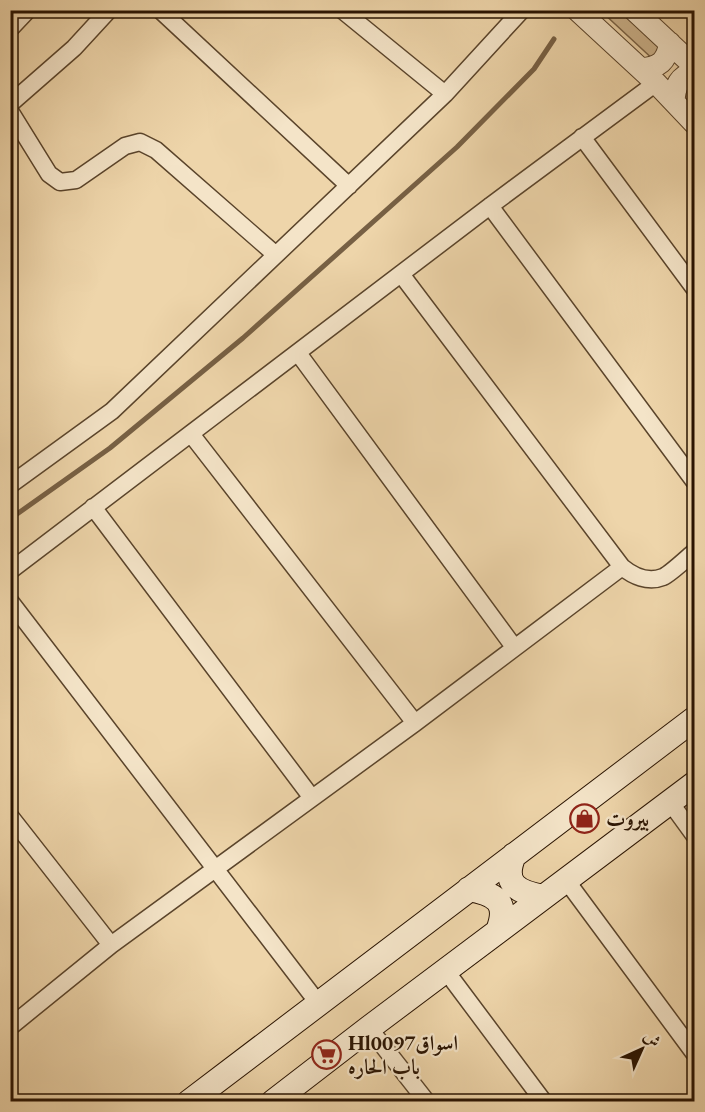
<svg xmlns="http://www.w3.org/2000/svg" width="705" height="1112" font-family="'EB Garamond',Amiri,serif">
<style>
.green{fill:#cdb48d;stroke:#7b6447;stroke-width:1.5}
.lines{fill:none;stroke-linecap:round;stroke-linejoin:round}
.stream{stroke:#776044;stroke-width:5}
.minor-casing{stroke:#5a442b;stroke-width:19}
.tertiary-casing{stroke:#5a442b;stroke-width:23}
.secondary-casing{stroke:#291301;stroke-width:26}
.minor{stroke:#f4e4c8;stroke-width:16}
.tertiary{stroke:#f4e4c8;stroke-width:21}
.secondary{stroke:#f4e4c8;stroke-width:24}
.labels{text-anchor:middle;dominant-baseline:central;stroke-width:4.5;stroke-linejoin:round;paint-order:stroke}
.poi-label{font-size:21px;font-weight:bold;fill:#291301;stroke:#f4e4c8;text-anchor:start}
</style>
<rect width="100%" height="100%" fill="#eed5aa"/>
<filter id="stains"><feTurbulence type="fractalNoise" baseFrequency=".00333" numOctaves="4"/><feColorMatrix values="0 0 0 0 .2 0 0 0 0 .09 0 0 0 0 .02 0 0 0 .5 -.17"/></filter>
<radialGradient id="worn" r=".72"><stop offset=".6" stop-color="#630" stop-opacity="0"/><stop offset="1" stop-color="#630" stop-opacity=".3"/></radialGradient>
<path class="green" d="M601 11H621L666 52 656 62Z"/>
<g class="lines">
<path class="stream" d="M10 519 110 448 243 338 457 147 534 69 554 39"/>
<defs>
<path id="minor" d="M160 10 349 186
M342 10 445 94
M10 29 28 10
M10 104 74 48 109 10
M10 111 49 174 60 182 76 180 125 146 140 142 156 150 276 255
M582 137 694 288
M490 206 694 481
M401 274 622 567C633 576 648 583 663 577 670 574 687 558 694 552
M298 353 514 647
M191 434 415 723
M10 485 112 411 445 94 522 10
M93 507 312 798
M10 571 490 206 656 83
M10 601 318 1003
M670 802 694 835
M10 816 111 945
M566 880 694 1053
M446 971 544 1102
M10 1027 111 945 415 723 622 567
M369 1028 427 1102"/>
<path id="tertiary" d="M577 10 656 83 694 123
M634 10 694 66
M641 69C660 67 666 62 670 43
M674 101C675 86 679 76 694 72"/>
<path id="secondary" d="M514 855C502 884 517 892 543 897
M469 889C496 894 509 902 498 931
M189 1102 694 719
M273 1102 369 1028 694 784"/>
</defs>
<use href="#minor" class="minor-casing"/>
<use href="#tertiary" class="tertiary-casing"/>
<use href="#secondary" class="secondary-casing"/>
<use href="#minor" class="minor"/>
<use href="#tertiary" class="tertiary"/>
<use href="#secondary" class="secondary"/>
</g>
<defs>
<symbol id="shop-ring" viewBox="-11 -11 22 22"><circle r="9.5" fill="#f4e4c8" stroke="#8f2418" stroke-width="1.5"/><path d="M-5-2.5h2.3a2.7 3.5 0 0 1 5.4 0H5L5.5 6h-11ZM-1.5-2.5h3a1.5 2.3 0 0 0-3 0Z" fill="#8f2418"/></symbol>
<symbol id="supermarket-ring" viewBox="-11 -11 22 22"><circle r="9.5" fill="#f4e4c8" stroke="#8f2418" stroke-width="1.5"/><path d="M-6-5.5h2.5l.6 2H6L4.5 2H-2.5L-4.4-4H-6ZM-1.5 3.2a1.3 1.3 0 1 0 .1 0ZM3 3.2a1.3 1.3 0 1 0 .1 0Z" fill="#8f2418"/></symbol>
</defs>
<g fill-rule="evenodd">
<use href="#shop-ring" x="568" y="802" width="33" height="33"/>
<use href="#supermarket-ring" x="310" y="1038" width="33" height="33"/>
</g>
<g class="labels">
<g class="poi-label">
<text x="606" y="818">بيروت</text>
<text x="348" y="1042">Hl0097اسواق<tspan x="348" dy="24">باب الحاره</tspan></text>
</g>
</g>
<rect width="705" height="1112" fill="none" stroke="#eed5aa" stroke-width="36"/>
<rect x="12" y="12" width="681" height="1088" fill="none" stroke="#291301" stroke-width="3"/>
<rect x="18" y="18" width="669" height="1076" fill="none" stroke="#291301" stroke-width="1.5"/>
<g transform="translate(642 1049) rotate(45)" stroke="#f4e4c8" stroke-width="4.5" paint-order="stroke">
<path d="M0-4.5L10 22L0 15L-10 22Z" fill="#291301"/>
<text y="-9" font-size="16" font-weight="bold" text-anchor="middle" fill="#291301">ش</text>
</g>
<rect width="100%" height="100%" filter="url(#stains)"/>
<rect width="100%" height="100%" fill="url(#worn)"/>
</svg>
